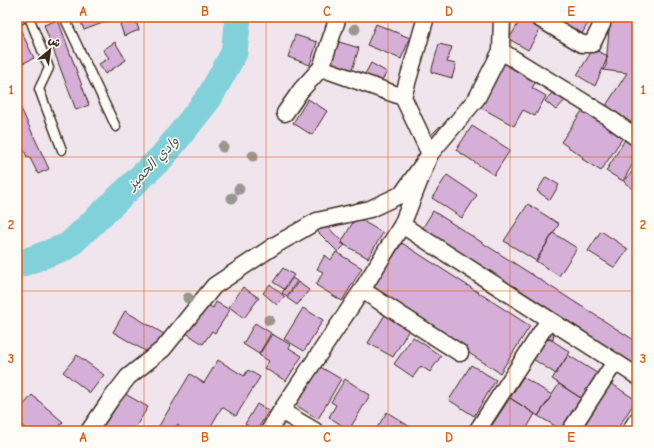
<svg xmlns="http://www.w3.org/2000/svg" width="654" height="448" font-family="'Comic Neue','Playpen Sans Arabic',sans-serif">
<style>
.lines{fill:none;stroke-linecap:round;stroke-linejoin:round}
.river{stroke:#80d1da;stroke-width:27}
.building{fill:#d5afd7;stroke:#3b2a1e}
.service-casing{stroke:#3b2a1e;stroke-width:11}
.minor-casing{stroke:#3b2a1e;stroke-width:19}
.service{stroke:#fdfcf7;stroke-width:8}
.minor{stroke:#fdfcf7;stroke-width:16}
.tree{fill:#9a978e}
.grid{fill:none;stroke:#df570d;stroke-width:1;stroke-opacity:0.55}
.labels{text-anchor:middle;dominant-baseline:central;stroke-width:3;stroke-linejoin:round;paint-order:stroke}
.water-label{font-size:14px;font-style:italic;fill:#505c56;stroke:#fdfcf7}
.neatline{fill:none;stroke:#df570d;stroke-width:1.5}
.grid-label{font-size:13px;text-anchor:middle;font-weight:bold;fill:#df570d}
</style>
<rect width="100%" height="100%" fill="#f1e5ed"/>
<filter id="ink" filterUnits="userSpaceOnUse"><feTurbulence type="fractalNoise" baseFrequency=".025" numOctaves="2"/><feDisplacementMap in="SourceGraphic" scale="8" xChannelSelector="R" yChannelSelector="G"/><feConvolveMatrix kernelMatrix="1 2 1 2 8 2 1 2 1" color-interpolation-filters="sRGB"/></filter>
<g filter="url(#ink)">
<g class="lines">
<path class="river" d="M17 265 68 246 163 156 209 98 234 53 238 17"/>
</g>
<path class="building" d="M79 17H115L116 18 84 30Z
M522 17H530L543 25 528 50 509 39Z
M567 17H592L581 35 563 24Z
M610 17H637V127L607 108V104L627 73 603 70 606 66Z
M135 18 139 30 124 36 120 24Z
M58 20 89 105 76 110 44 25Z
M376 24 410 38 401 59 367 45Z
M20 29 34 58 17 66V31Z
M295 35 317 42 310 65 288 57Z
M336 41 359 48 351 73 328 66Z
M115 42 126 60 105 74 99 64 109 58 103 50Z
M439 44 452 47 447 62 456 64 452 78 431 72Z
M593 49 608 56 595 86 577 75Z
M505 60 538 78 532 88 546 96 535 116 523 110 514 126 480 107Z
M371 63 387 72 380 83 365 74Z
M556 88 567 98 556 110 545 101Z
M308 99 327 111 312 135 293 123Z
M17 100 49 169 38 174 29 156 27 157 17 135Z
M582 111 623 137 601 171 582 159 583 157 561 142Z
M440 126 444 130 436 140 431 135Z
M472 126 510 150 494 175 456 150Z
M626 138 637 147 631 157 635 160 623 181 606 171Z
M637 165V192L624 182Z
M447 175 477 195 462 218 432 198Z
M546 177 559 185 550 200 537 191Z
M528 204 559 224 536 261 504 241Z
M433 211 637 342V372L420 232Z
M356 217 383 233 368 258 341 243Z
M324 223 345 245 338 252 316 230Z
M601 231 628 249 615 268 588 251Z
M553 233 577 248 559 276 536 261Z
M402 243 530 326 500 373 371 290Z
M336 252 362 268 342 301 316 285 323 272 317 269 325 255 331 260Z
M283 268 294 275 284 289 273 282Z
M292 278 297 281 287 296 282 293Z
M298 282 309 290 297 305 287 298Z
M270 284 285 297 277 305 263 293Z
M243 287 259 298 244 318 229 307Z
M216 302 230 310 215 333 212 331 203 344 186 333 205 303 213 308Z
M303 308 323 320 304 351 284 339Z
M125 311 164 334 152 355 113 332Z
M386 313 410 328 393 357 368 343Z
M255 323 271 333 259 354 243 344Z
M546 329 554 330 553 340 544 339Z
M272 334 291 345 289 348 302 356 286 381 264 368 269 361 259 355Z
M413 337 441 356 430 372 421 366 413 377 394 364Z
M547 337 570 352 556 374 533 359Z
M77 355 104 375 90 393 63 372Z
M568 355 600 375 584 400 552 379Z
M218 360 244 376 248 370 260 377 236 416 222 407 208 431H187L177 425 173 431H168L159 426 190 374 204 383Z
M317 365 341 379 318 419 294 404Z
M471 365 496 380 474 416 449 400Z
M523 377 552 395 538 416 510 398Z
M345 379 370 395 349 430 329 417 336 405 331 402Z
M609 382 636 400 616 431H578Z
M559 384 584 400 564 431 538 416Z
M120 391 148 407 133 431H96Z
M32 395 63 422 58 428 62 431H28L17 421V413Z
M510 398 535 414 525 431H494L490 428Z
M257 404 269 411 256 431 245 424Z
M387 412 410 427 408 431H375Z"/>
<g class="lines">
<defs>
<path id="service" d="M29 17 49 68 39 89 62 150
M64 17 116 127
M17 21 25 17"/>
<path id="minor" d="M537 17 582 44H592L602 24 603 17
M501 51 502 17
M321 68 403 97
M285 113 301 90 321 68 338 17
M402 225 430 154 403 97 426 17
M362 290 460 353
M89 431 111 399 128 377 163 349 214 286 277 244 317 221 370 209 402 194 430 154 477 98 501 51 605 115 637 138
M269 431 281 411
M315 431 281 411 362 290 402 225 637 376
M477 431 549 320
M570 431 615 362
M630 431 637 420"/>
</defs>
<use href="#service" class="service-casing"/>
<use href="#minor" class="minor-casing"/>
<use href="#service" class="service"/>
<use href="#minor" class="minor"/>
</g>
<g class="tree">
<circle cx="355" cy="29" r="5.5"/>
<circle cx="223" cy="147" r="5.5"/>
<circle cx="253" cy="156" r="5.5"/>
<circle cx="239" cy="189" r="5.5"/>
<circle cx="232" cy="198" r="5.5"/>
<circle cx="188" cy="298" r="5.5"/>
<circle cx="269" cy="320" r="5.5"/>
</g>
</g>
<path class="grid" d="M144 17V431M266 17V431M388 17V431M510 17V431M17 157H637M17 291H637"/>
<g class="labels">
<g class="water-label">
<text transform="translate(153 163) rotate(-46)">وادي الحميز</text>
</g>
</g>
<rect width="654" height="448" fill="none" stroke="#fdfcf7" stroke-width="44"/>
<g transform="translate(50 50) rotate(29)" stroke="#fdfcf7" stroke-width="3" paint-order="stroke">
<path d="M0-3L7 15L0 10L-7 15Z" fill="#3b2a1e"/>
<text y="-6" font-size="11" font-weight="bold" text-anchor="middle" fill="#3b2a1e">ش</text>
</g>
<rect x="22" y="22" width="610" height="404" class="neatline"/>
<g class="grid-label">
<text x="83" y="16">A</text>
<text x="205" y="16">B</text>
<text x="327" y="16">C</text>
<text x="449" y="16">D</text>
<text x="571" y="16">E</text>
<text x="11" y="94">1</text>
<text x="643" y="94">1</text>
<text x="11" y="229">2</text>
<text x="643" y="229">2</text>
<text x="11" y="363">3</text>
<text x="643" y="363">3</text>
<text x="83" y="442">A</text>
<text x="205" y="442">B</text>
<text x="327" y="442">C</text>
<text x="449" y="442">D</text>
<text x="571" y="442">E</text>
</g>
</svg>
